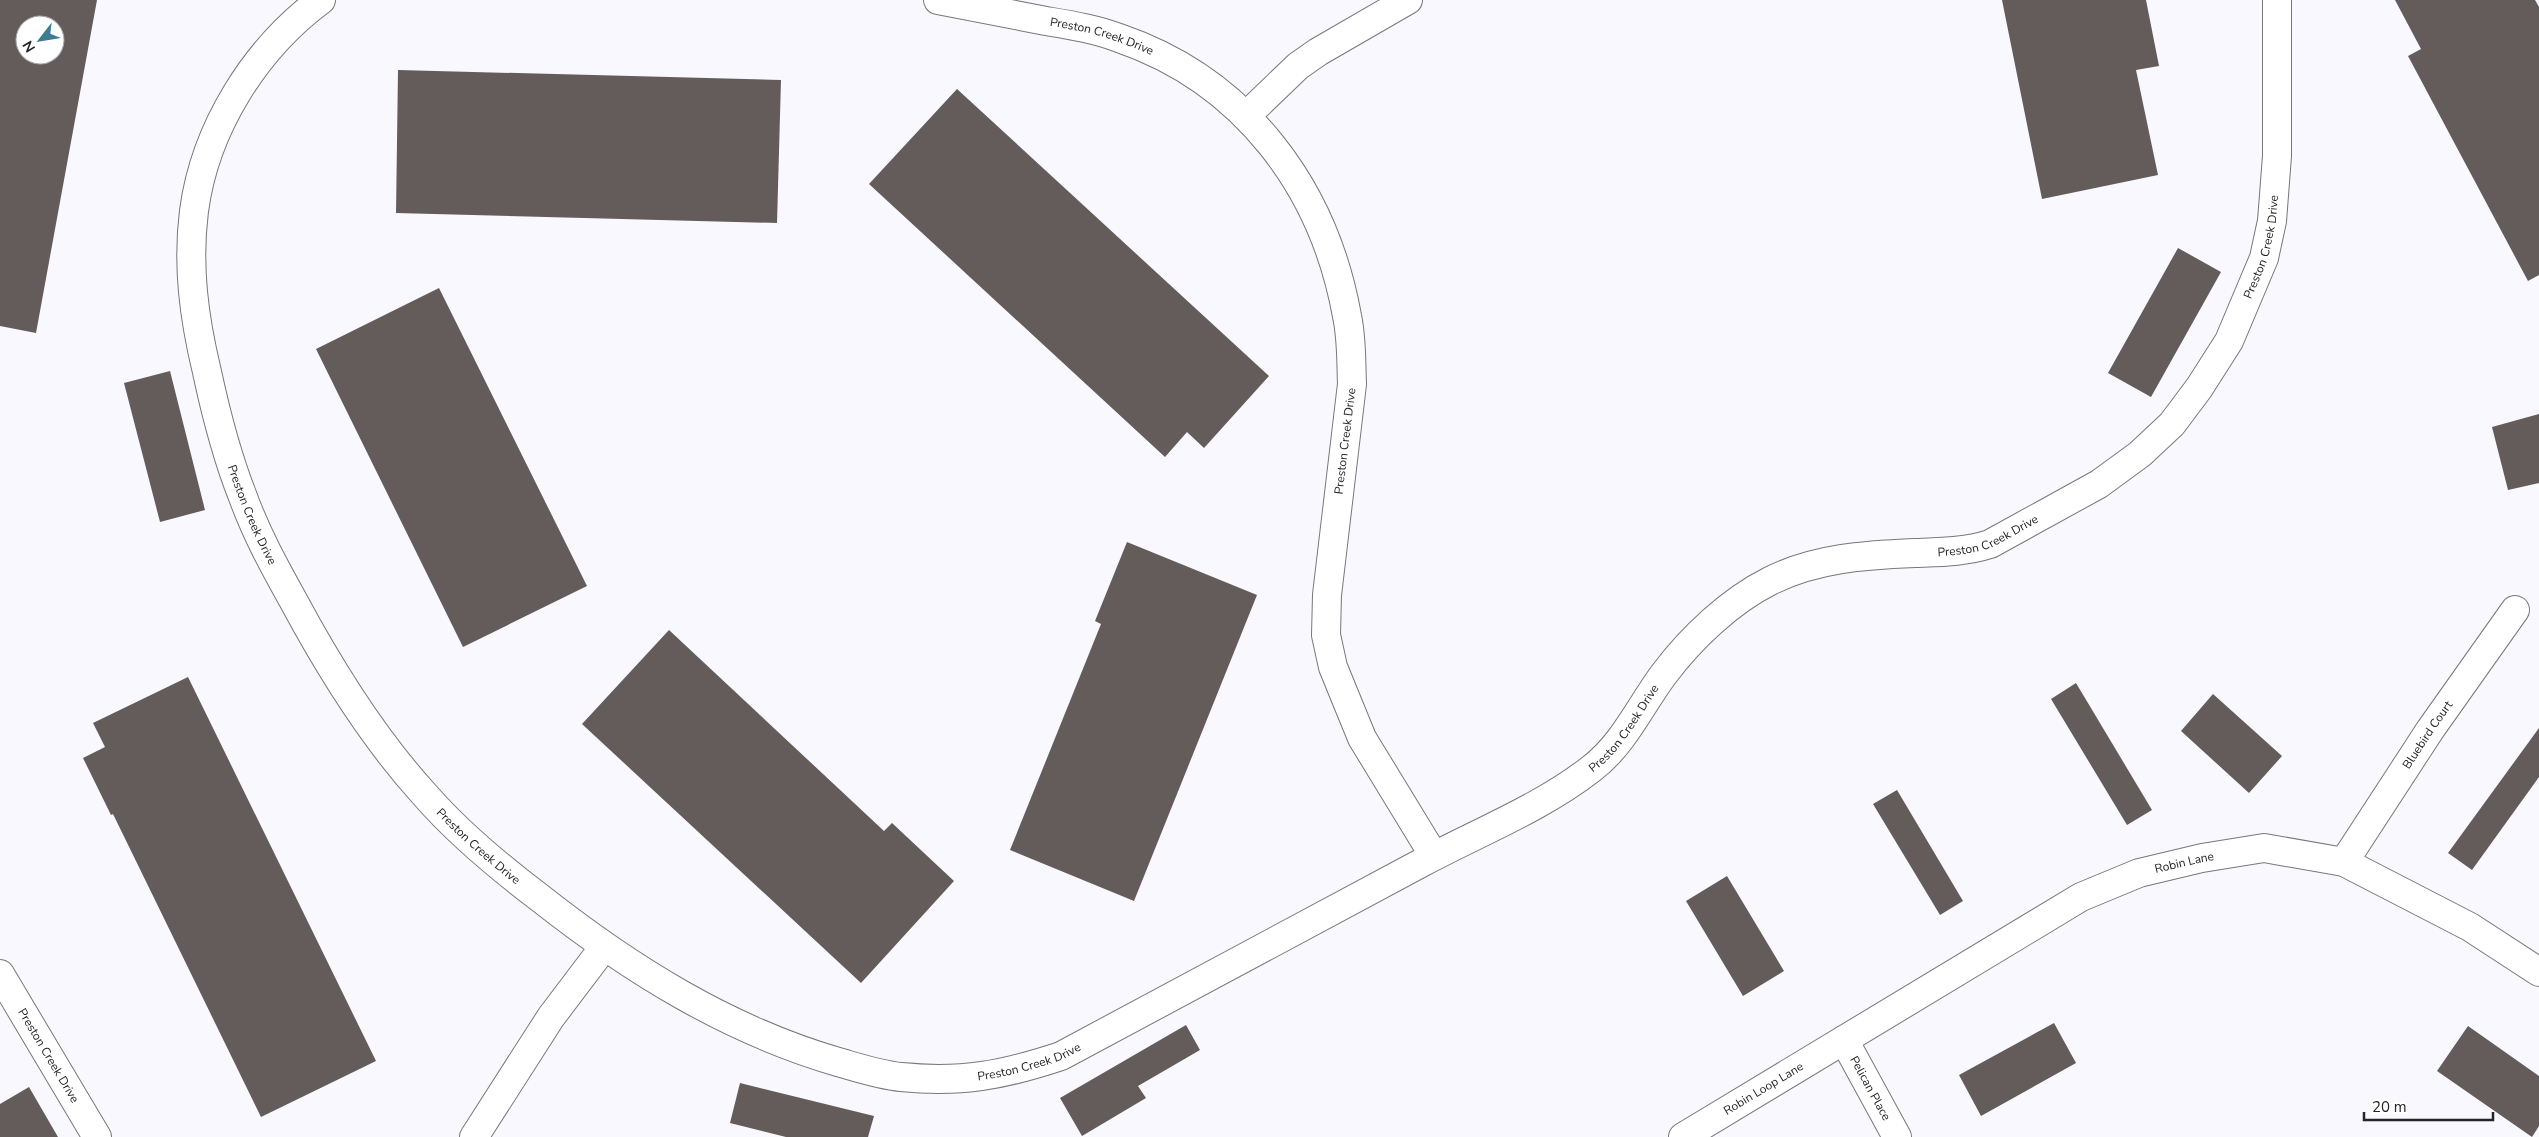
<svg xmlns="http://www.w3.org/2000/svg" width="2539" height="1137" font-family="'Nunito Sans',sans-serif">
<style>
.building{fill:#635c5a;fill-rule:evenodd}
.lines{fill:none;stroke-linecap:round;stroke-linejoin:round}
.minor-casing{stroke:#77777d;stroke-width:30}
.minor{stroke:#fff;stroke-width:28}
.labels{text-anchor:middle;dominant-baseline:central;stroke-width:5;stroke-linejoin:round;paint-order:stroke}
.street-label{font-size:12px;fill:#242426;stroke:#fff}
</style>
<rect width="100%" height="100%" fill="#f9f8fe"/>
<path class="building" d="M0 0H97L36 333 0 326ZM25 25H55V55H25Z
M2002 0H2146L2159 66 2136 70 2158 175 2042 199Z
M2395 0H2535L2539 7V275L2528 281 2408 56 2421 49Z
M398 70 781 80 777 223 396 213Z
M957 89 1269 376 1204 448 1187 432 1165 457 869 184Z
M2178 248 2221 272 2151 397 2108 373Z
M439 288 587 586 463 647 316 349Z
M170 371 205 510 160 522 124 383Z
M2539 414V483L2508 490 2492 427Z
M1127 542 1257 595 1134 901 1010 850 1101 624 1095 621Z
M669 630 884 831 892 823 954 881 861 983 582 724Z
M188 677 376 1061 261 1117 113 814 111 815 83 758 105 747 93 723Z
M2076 683 2152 810 2127 825 2051 699Z
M2213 694 2282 756 2249 793 2181 731Z
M2539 728V777L2472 870 2448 853Z
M1897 790 1963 901 1940 915 1873 804Z
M1727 876 1784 971 1743 996 1686 901Z
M2054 1023 2076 1063 1981 1116 1959 1075Z
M1186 1025 1200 1050 1138 1086 1146 1098 1082 1136 1060 1098Z
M2468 1026 2539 1076V1126L2532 1137 2437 1071Z
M740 1083 874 1116 868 1137H786L730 1123Z
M29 1087 58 1137H0V1104Z"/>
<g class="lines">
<defs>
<g id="minor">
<path id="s1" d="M321 0C255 49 205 128 194 211 187 266 194 318 207 372 216 414 227 457 243 497 256 533 274 566 293 600 330 669 372 737 425 795 459 834 499 867 540 898 630 969 728 1030 838 1062 859 1068 880 1075 901 1077 962 1083 1004 1075 1061 1056 1182 991 1303 926 1423 862 1479 832 1541 808 1591 769 1624 744 1640 706 1664 674 1691 638 1730 601 1770 581 1815 558 1866 555 1915 553 1941 552 1965 552 1990 544L2099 484 2140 454 2172 424 2199 388 2229 341 2264 258 2272 221 2277 156V0"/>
<path id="s2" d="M938 0C974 7 1010 14 1046 21 1070 25 1096 29 1119 38 1245 81 1324 188 1347 316 1352 339 1351 362 1352 384L1327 595 1326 635 1333 667 1362 738 1434 856"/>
<path d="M1247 115 1298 66 1318 52 1408 0"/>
<path id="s3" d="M2344 862 2430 730 2515 610"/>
<path id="s4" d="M0 974 97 1137"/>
<path id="s5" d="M1844 1040 1897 1137"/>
<path d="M474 1137 551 1017 604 947"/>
<path id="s6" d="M1683 1137 2081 897 2139 873 2202 858 2264 848 2344 862 2470 927 2539 972"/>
</g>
</defs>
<use href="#minor" class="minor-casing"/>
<use href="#minor" class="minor"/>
</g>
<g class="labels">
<g class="street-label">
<text stroke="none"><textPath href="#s2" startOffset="168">Preston Creek Drive</textPath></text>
<text stroke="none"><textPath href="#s1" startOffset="3131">Preston Creek Drive</textPath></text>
<text transform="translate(1345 441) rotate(-83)">Preston Creek Drive</text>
<text stroke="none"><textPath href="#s1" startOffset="565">Preston Creek Drive</textPath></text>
<text stroke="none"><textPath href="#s1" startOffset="2711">Preston Creek Drive</textPath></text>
<text stroke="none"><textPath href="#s1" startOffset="2276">Preston Creek Drive</textPath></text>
<text stroke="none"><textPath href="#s3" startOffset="152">Bluebird Court</textPath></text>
<text stroke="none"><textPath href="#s1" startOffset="970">Preston Creek Drive</textPath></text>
<text stroke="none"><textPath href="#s6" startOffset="574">Robin Lane</textPath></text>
<text stroke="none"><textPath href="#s4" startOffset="95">Preston Creek Drive</textPath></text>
<text stroke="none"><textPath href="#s1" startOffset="1588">Preston Creek Drive</textPath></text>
<text stroke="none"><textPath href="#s6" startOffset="94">Robin Loop Lane</textPath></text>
<text stroke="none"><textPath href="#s5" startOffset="55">Pelican Place</textPath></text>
</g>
</g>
<g transform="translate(40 40) rotate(239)"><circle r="24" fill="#ffffff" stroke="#a7a7a8"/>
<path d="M0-4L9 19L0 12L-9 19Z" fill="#3d7d91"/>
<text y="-8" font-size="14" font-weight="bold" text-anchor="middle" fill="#242426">N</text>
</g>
<path d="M2364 1112v8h129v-8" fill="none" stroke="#242426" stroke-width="2.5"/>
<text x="2372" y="1112" font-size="15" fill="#242426" stroke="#ffffff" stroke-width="4" paint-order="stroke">20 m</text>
</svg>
